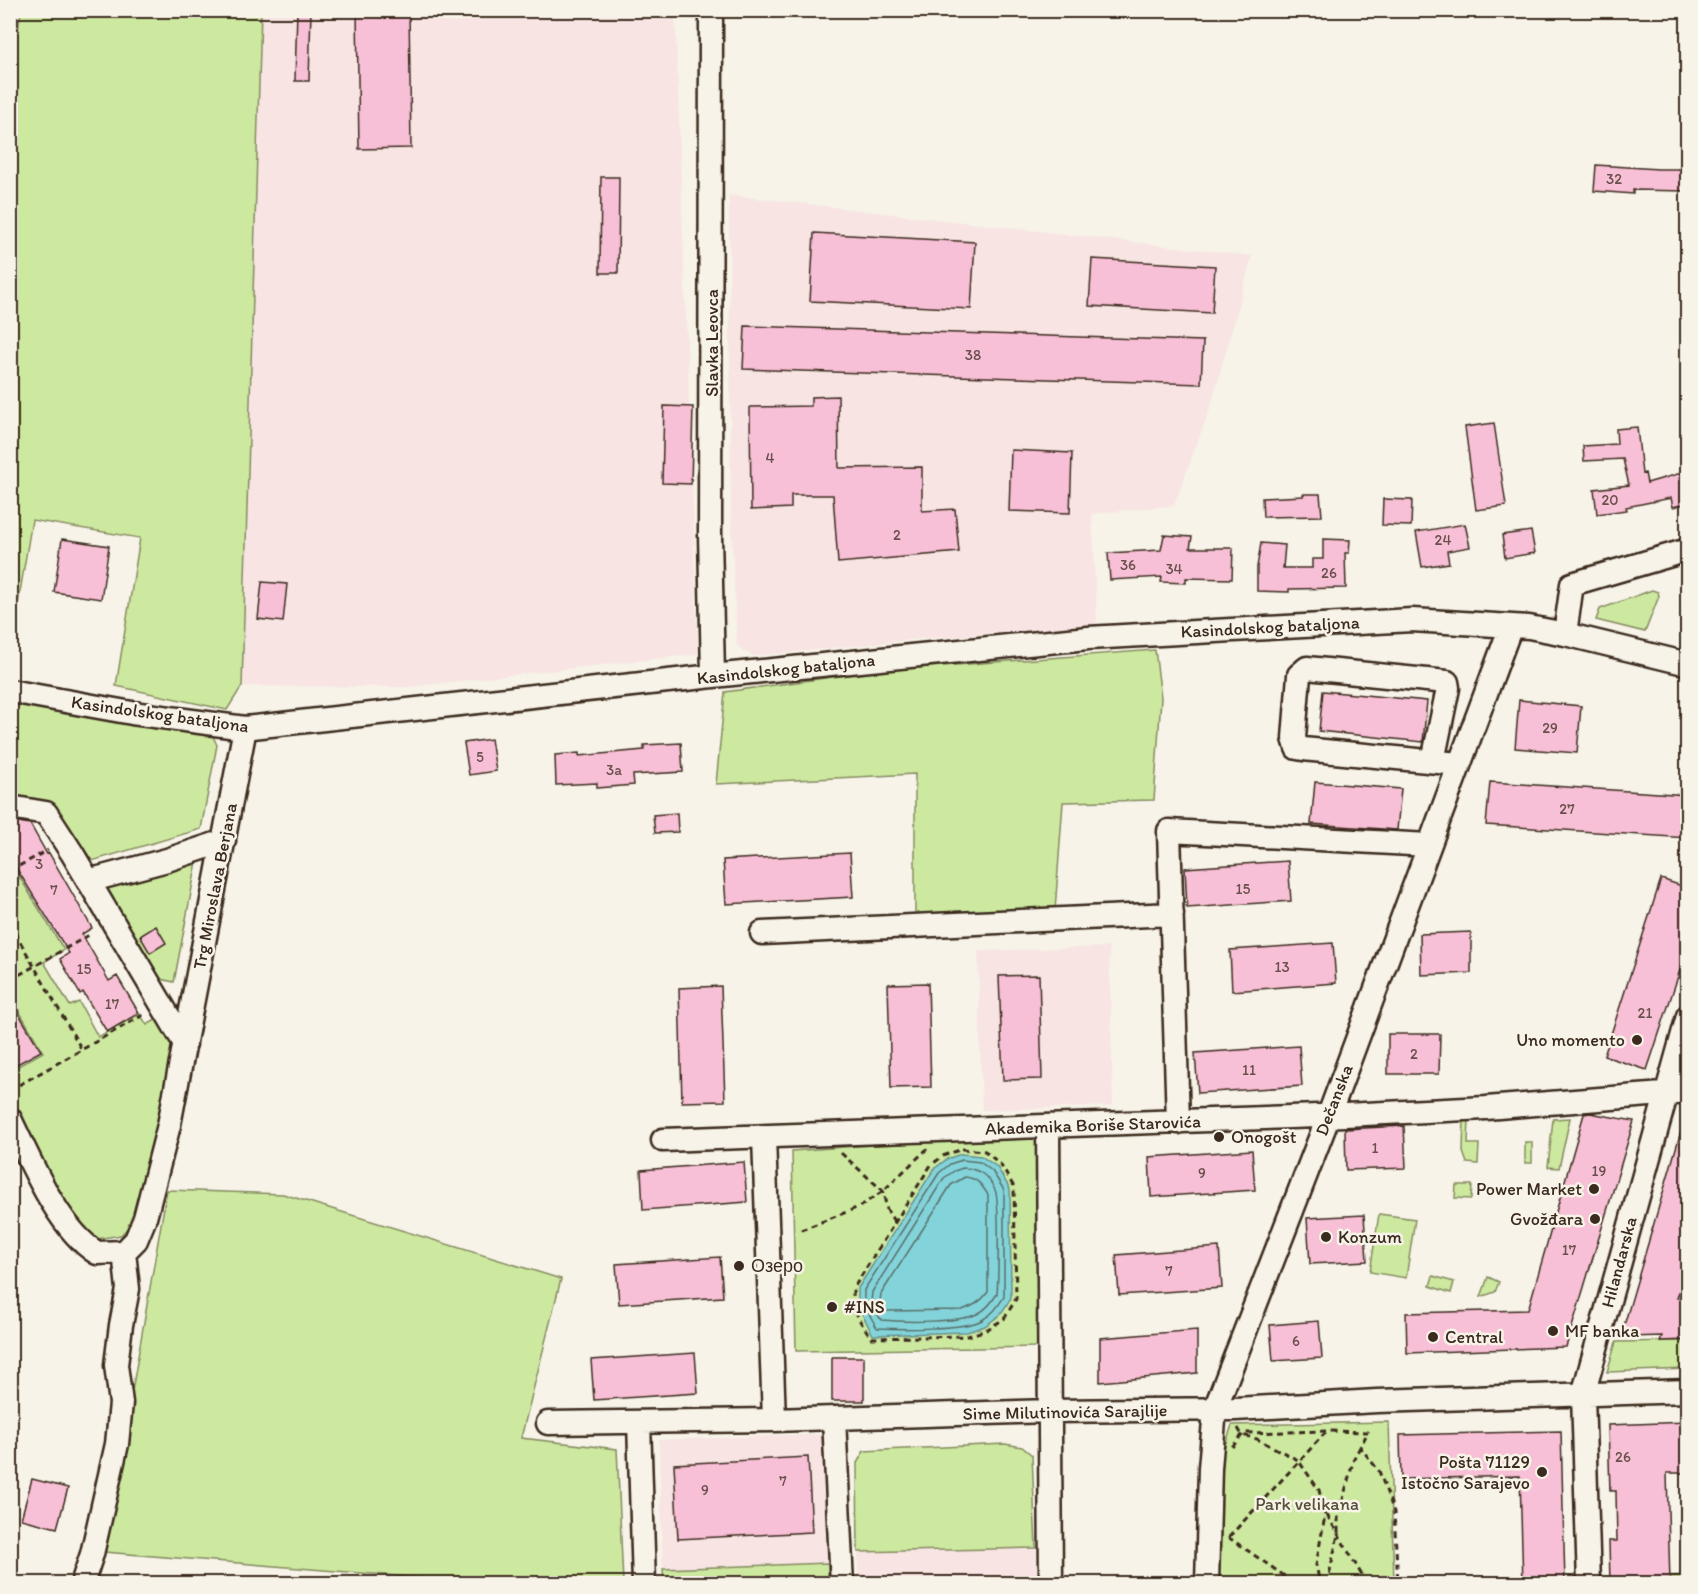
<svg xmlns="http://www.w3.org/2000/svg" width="1698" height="1594" font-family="Itim,sans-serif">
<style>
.built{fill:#f7e4e3}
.green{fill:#cde9a0;stroke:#848a5f;stroke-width:1.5}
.water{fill:#83d4da;stroke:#66908f;stroke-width:1.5}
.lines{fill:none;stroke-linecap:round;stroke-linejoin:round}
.shore{stroke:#586e69;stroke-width:1.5}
.building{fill:#f8c0d6;stroke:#3b2a1e;stroke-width:1.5}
.minor-casing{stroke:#3b2a1e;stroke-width:27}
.path{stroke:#3b2a1e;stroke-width:3;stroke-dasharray:6 4.5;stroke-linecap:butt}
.minor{stroke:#f7f3e8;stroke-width:22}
.poi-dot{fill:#3b2a1e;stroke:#f7f3e8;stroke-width:2}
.labels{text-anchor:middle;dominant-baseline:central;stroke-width:5;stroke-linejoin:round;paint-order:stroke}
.number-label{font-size:15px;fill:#6a504c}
.street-label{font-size:18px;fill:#3b2a1e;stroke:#f7f3e8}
.poi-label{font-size:18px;fill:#3b2a1e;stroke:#f7f3e8;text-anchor:start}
.park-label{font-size:18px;fill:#585038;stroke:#f7f3e8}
</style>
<rect width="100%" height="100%" fill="#f7f3e8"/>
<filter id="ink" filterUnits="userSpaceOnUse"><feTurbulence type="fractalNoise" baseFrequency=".0167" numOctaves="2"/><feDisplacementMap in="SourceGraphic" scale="12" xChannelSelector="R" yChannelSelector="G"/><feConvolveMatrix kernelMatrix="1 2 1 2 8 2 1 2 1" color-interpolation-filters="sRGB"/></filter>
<g filter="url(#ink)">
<path class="built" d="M261 11H675L698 654 407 687 242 686Z
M729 195 1252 256 1211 405 1174 505 1092 514 1097 626 919 639 755 656 745 652 737 645 731 515Z
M1109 947 1113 1106 982 1110 978 951Z
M823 1434 828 1563 663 1569 659 1440Z
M1036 1548V1583H858V1552Z"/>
<path class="green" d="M21 11H261L242 686 227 710 116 686 140 538 32 520 11 646 10 77Z
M1652 590 1658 592 1659 596 1645 632 1596 620 1600 609Z
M1155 650 1161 698 1154 800 1063 802 1054 924 915 916V774L716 784 725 692 876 671Z
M10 700 210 730 217 745 201 829 92 861 56 808 11 795Z
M199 851 174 982 156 978 101 882Z
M16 871 64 950 44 962 70 1006 79 1002 98 1037 140 1014 147 1025 161 1017 177 1043 153 1152 134 1221 121 1235 97 1239C55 1205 32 1152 11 1104L10 1101 17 1097 11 1085V1070L43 1052 11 997 10 874Z
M1464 1117 1469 1118 1468 1144H1479L1478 1164 1467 1163 1463 1152Z
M1570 1118 1559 1168 1548 1167 1553 1119Z
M1042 1132 1037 1347 796 1351 792 1151Z
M1525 1142H1532V1163H1525Z
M1456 1185H1472L1471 1199 1455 1198Z
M167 1190 283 1194 561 1279 521 1438 617 1449 623 1583H419L421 1578 104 1552Z
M1379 1214 1415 1219 1406 1278 1370 1272Z
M1433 1276 1454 1282 1451 1293 1430 1286Z
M1488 1277 1499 1282 1495 1292 1481 1297Z
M1687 1341V1369L1607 1372 1616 1342Z
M1389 1422 1394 1583 1219 1584V1463L1232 1425Z
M1005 1444 1022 1447 1032 1455 1036 1548 858 1552 857 1463 864 1451Z
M828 1563V1583H664L663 1569Z
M1687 1575V1583H1670L1669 1576Z"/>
<path class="water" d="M961 1154 981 1156 997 1167 1010 1189 1011 1298 1000 1315 985 1326 967 1332 873 1335 858 1306V1288L934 1169 947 1159Z"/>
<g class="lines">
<path class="shore" d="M962 1160 980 1162 992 1171 1004 1190V1297C998 1306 993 1314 982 1320 965 1330 899 1329 877 1328L864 1305V1290L939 1173 950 1164Z
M963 1168C979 1169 988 1175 995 1190 1000 1199 998 1280 997 1294 991 1303 986 1310 977 1314 958 1323 903 1322 881 1320L871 1303 872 1292 944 1178 954 1171Z
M965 1177C977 1178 982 1185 988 1195V1292C981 1302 973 1306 962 1310L886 1311 880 1301 881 1294 951 1185Z"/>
</g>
<path class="building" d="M297 10H311L309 81H295Z
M357 10H409L411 148 359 149Z
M1596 165 1658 169H1688V191L1633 190V194L1594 191Z
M601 177H619L618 273H600Z
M814 233 975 242 971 309 810 301Z
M1092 259 1215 266 1212 313 1089 306Z
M745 326 1203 341 1201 384 743 369Z
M838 396 839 468 922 467V511L955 509 959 552 838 563 833 495H791V508L751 510 750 407 811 406V397Z
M664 406 693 407 691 484 662 483Z
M1494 423 1506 506 1476 510 1465 427Z
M1637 427 1642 474 1645 473 1647 483 1688 471V503L1673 507 1671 498 1626 507 1627 510 1597 514 1594 489 1629 485 1623 459 1584 461 1583 446 1617 444 1616 429Z
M1011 450 1072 453 1070 513 1009 511Z
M1303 494H1320L1322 516 1263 517 1262 498 1303 496Z
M1383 499 1412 500 1411 526 1382 525Z
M1465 524 1470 547 1447 551 1449 563 1422 567 1416 532Z
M1531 531 1535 553 1505 558 1502 535Z
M1164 535 1192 537 1190 548H1233L1232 579 1186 578V583L1161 582 1162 577 1110 580 1108 553 1161 550Z
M62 539 109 546 101 599 54 592Z
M1323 539 1350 540 1349 553H1345L1346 588 1289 589V592L1257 591V567L1261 543 1285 545 1283 568H1312V559H1323Z
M262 582 287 584 283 622 258 619Z
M1323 691 1427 701 1423 742 1319 731Z
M1519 700 1581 706 1577 753 1515 748Z
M491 739 496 771 469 775 464 743Z
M681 743 683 772 633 775 634 785 597 788V783L556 785 555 755 579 753V756L644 750V745Z
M1315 782 1401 789 1397 830 1311 824Z
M1490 782 1688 795V838L1486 825Z
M677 813 678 832 655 833 653 815Z
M18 822 30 824 47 854 49 853 92 928 82 934 109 981 117 976 139 1013 107 1032 83 992 80 994 60 959 69 953 15 866 10 868V826Z
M850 853 853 897 726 904 723 860Z
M1288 861 1291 901 1187 908 1185 868Z
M1661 879 1688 888V946L1647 1070 1604 1056Z
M156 926 166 943 150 953 140 936Z
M1471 932V973L1421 975 1420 934Z
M1333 943 1336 983 1232 991 1230 950Z
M1039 975 1042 1079 1003 1080 999 976Z
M928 983 931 1087 891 1088 888 984Z
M721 986 725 1101 682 1102 679 988Z
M10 999 41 1051 10 1068Z
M1388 1034H1440L1439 1074H1388Z
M1299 1046 1302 1086 1198 1093 1195 1053Z
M1590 1113 1634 1121 1566 1347 1407 1353 1406 1313 1528 1310 1584 1114Z
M1684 1121 1688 1122V1269L1677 1298H1688V1340L1660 1341 1662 1336 1629 1337 1623 1329Z
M1404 1126 1406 1168 1346 1170 1345 1129Z
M1252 1150 1255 1190 1151 1197 1149 1157Z
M744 1162 747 1202 643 1210 641 1170Z
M1364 1215 1367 1261 1310 1264 1307 1218Z
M1219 1247 1222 1288 1119 1295 1116 1255Z
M720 1257 723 1297 619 1304 616 1264Z
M1319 1321 1322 1358 1273 1361 1270 1325Z
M1197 1330V1373L1100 1382V1338Z
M695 1353 698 1393 594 1400 591 1360Z
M832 1357H864V1401H832Z
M1688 1422V1473H1667L1670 1584H1610L1609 1541H1617L1616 1491H1610L1608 1425Z
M1561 1431 1565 1584H1523L1520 1476 1401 1479 1400 1435Z
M808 1457 812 1532 678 1539 674 1464Z
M32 1479 68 1488 57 1528 21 1519Z"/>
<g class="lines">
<defs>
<path id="minor" d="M711 10 710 534 713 676
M1565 634 1572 584 1688 550
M10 691 132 713 245 728 713 676 1088 638 1412 620 1529 627 1565 634 1688 664
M1433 761 1448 688 1447 682 1307 668 1299 675 1294 738 1297 748 1303 749 1459 764
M10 807 46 813 72 853 185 1044
M88 881 167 860 224 841
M762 933 1172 914
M10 1119C30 1160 58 1229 97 1253L124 1252 136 1240 145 1218 169 1125 245 728
M1178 1122 1169 831 1429 845
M1048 1127 1051 1584
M764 1137 774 1420
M663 1140 1345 1115 1486 1108 1688 1092
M834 1418 842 1584
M639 1422 644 1584
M548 1423 774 1420 1050 1411 1235 1409 1377 1401 1688 1391
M82 1584 92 1554 117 1444 121 1403 116 1365 121 1325 128 1289 124 1252
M1207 1584 1210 1468 1215 1409 1329 1115 1511 626
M1589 1584 1583 1395 1688 1016"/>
</defs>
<use href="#minor" class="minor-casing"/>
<path class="path" d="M10 871 48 850
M10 924 82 1050
M10 980 91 934
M10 1090 145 1014
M962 1149 985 1151 1000 1164 1014 1187 1016 1299 1004 1319 986 1330 968 1336 872 1338C858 1320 853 1312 853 1289L931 1165 943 1156Z
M841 1153 883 1191 887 1210 895 1223
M801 1230 859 1207 883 1191 927 1149
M1238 1428 1242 1435 1257 1439 1298 1460 1319 1490 1325 1516 1316 1565 1320 1584
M1232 1447 1244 1433 1327 1431 1368 1432 1360 1447 1379 1471 1394 1512 1398 1584
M1327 1515 1367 1584
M1228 1537 1296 1584
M1229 1537 1327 1431
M1327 1584 1338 1535V1518L1354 1458 1360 1447"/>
<use href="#minor" class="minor"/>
</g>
</g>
<g class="poi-dot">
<circle cx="1637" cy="1040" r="6"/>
<circle cx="1219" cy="1137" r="6"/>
<circle cx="1594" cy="1189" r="6"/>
<circle cx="1595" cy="1219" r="6"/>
<circle cx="1326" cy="1237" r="6"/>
<circle cx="739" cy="1266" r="6"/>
<circle cx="832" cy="1307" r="6"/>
<circle cx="1553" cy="1331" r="6"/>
<circle cx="1433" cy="1337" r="6"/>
<circle cx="1542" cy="1472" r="6"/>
</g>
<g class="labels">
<g class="number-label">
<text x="1614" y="179">32</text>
<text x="973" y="355">38</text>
<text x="770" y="458">4</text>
<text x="1610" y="500">20</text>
<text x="897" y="535">2</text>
<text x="1443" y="540">24</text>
<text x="1128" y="565">36</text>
<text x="1174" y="569">34</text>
<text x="1329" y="573">26</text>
<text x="1550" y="728">29</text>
<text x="480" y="757">5</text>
<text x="614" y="770">3a</text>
<text x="1567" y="809">27</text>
<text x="39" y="864">3</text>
<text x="1243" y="889">15</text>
<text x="54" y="890">7</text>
<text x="1282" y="967">13</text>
<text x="84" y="969">15</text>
<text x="112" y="1004">17</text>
<text x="1645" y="1013">21</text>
<text x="1414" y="1054">2</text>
<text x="1249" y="1070">11</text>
<text x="1375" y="1148">1</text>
<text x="1599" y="1171">19</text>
<text x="1202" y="1173">9</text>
<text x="1569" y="1250">17</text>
<text x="1169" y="1271">7</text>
<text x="1296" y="1341">6</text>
<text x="1623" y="1457">26</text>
<text x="783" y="1481">7</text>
<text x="705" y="1490">9</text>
</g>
<g class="street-label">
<text transform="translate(712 343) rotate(-90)">Slavka Leovca</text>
<text transform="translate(1270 627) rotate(-3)">Kasindolskog bataljona</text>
<text transform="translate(786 669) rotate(-6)">Kasindolskog bataljona</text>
<text transform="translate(160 714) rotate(8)">Kasindolskog bataljona</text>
<text transform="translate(215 886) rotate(-79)">Trg Miroslava Berjana</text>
<text transform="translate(1334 1100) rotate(-69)">Dečanska</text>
<text transform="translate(1093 1125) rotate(-2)">Akademika Boriše Starovića</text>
<text transform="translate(1619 1262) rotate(-75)">Hilandarska</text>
<text transform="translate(1065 1412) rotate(-1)">Sime Milutinovića Sarajlije</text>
</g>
<g class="poi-label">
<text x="1625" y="1040" text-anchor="end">Uno momento</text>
<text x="1231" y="1137">Onogošt</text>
<text x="1582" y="1189" text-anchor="end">Power Market</text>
<text x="1583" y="1219" text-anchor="end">Gvožđara</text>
<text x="1338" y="1237">Konzum</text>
<text x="751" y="1266">Озеро</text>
<text x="844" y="1307">#INS</text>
<text x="1565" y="1331">MF banka</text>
<text x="1445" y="1337">Central</text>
<text x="1530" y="1462" text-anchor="end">Pošta 71129<tspan x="1530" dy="21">Istočno Sarajevo</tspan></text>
</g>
<g class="park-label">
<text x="1307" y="1504">Park velikana</text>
</g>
</g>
<rect width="1698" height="1594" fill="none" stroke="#f7f3e8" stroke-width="36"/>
<rect x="18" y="18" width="1662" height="1558" fill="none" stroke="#3b2a1e" stroke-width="2" filter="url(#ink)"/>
</svg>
